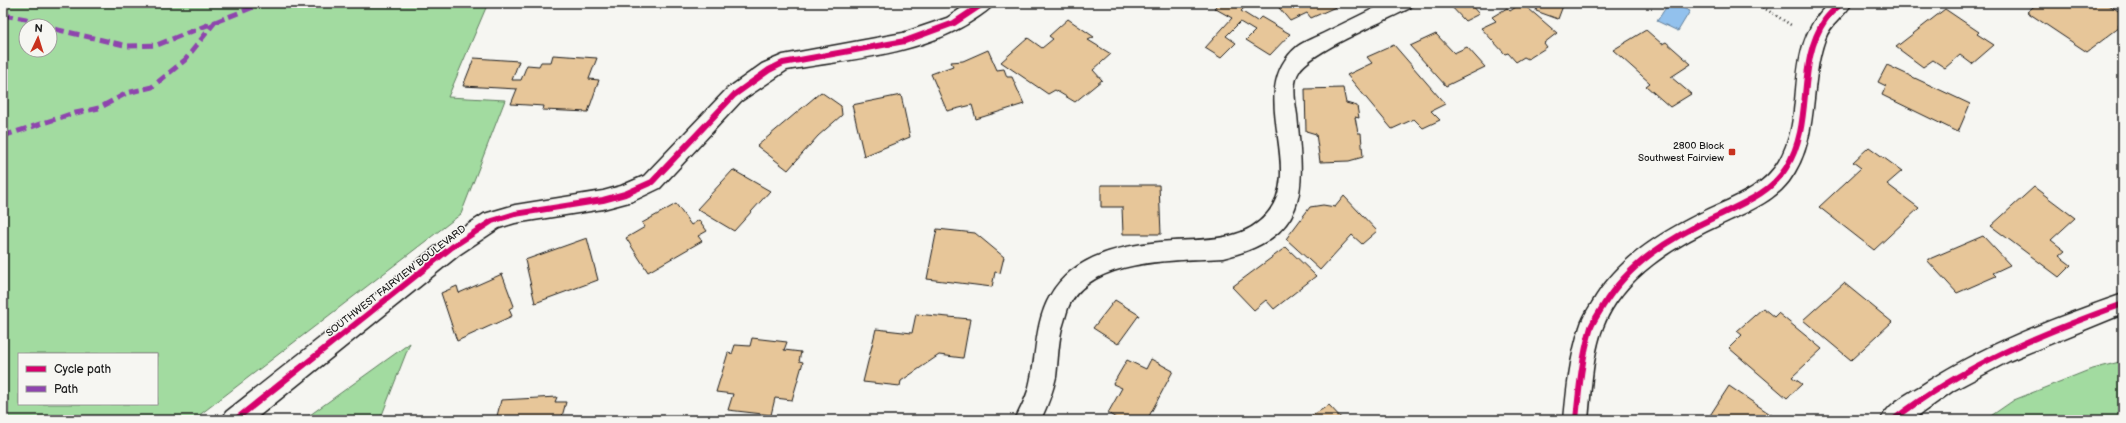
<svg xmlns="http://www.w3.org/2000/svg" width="2126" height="423" font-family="'Balsamiq Sans',sans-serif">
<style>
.green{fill:#a2dba0;stroke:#5f7c5e;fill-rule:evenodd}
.water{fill:#92c1ed;stroke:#637f99}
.building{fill:#e7c699;stroke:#1c1c1c}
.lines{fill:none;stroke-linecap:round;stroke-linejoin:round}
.minor-casing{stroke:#1c1c1c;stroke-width:3}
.path{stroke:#1c1c1c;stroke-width:2.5;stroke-dasharray:1 3;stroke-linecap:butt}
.minor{fill:#f6f6f2;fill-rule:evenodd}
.quiet{stroke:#8e44ad;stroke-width:5;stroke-dasharray:10 5;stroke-linecap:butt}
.cycleway-casing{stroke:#f6f6f2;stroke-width:8}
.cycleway{stroke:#d6006c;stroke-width:6}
.poi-dot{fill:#c8321e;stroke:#f6f6f2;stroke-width:1.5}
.labels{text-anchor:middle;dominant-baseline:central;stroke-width:3;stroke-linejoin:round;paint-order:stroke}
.poi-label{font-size:10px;fill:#1c1c1c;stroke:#f6f6f2;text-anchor:end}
.street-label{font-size:10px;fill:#1c1c1c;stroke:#f6f6f2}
</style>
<rect width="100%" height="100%" fill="#f6f6f2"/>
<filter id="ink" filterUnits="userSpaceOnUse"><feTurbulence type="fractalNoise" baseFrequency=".025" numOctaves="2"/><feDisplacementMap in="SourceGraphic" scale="8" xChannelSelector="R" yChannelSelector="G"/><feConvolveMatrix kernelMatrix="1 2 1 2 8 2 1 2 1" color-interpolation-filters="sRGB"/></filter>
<g filter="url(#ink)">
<path class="green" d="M3 3H488L448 97 505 100 461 214 193 420H3ZM26 26H50V50H26ZM19 354H157V404H19Z
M410 343 380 420H303Z
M2123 361V420H1985L2014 400 2089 370Z"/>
<path class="water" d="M1669 3 1690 11 1678 31 1657 21Z"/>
<path class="building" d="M1219 3H1249L1241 11 1257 21 1261 17 1290 34 1270 55 1246 40 1255 31 1240 22 1226 36 1236 43 1221 58 1205 48 1232 18 1214 8Z
M1275 3H1338L1340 5 1311 18 1307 13 1290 21Z
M1448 3H1469L1479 14 1465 21Z
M1522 3 1557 33 1544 43 1547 47 1528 59 1524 57 1516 62 1508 53 1505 54 1481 28 1496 21 1492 17 1507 8 1510 11Z
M1538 3H1564L1558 19 1536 11Z
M2038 3H2106L2123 14V21L2118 26 2120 27 2087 52 2027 12Z
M1945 9 1979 32 1977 34 1994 45 1972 64 1960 55 1945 68 1933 60 1923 67 1896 47Z
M1068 19 1094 37 1088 40 1111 54 1093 70 1102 80 1075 102 1055 90 1048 94 1001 62 1028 38 1042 48 1053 39 1049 36Z
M1646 30 1662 44 1666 42 1691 64 1671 77 1691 94 1670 107 1646 86 1650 83 1613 50Z
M1436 34 1454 53 1467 47 1485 67 1446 86 1410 46Z
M1394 45 1445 104 1431 111 1440 120 1423 128 1414 119 1392 129 1347 75 1372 63 1367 57Z
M988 50 997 70 1004 69 1007 77H1012L1024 104 976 119 972 105 947 111 931 74 953 66 951 62 963 61Z
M553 55 597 58 589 79 599 80 588 112 543 110 544 106 511 104 517 89 463 86 474 58 519 61 512 80H521L527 65 539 66 541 62H551Z
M1887 65 1970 104 1958 132 1882 95 1886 86 1878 82Z
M1343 88 1346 103 1357 106 1359 118 1355 117 1358 133H1361L1363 157 1349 161 1320 162 1316 134 1306 131 1305 89Z
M821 92 841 106 842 115 818 136 788 170 757 146Z
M901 95 910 137 864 156 852 105Z
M1869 147 1902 171 1887 184 1919 208 1874 250 1819 207 1861 168 1853 162Z
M733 170 770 191 734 231 697 209Z
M1101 185H1159L1161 234H1123L1122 207H1101Z
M2034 187 2075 218 2051 240 2065 251 2059 256 2071 265 2059 277 1991 226Z
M1344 196 1377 231 1362 244 1352 235 1320 270 1286 239 1310 207 1323 205 1335 207Z
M676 204 691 225 699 220 707 231 698 236 702 241 648 272 626 238 645 227 642 223Z
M937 229 975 233 1004 257 1000 273 995 272 992 287 927 279Z
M1983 236 2010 265 1993 273 1996 276 1957 293 1927 260Z
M587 238 598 280 535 303 525 260Z
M1286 247 1316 276 1274 309 1266 300 1254 310 1232 287Z
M502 274 514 306 509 309 512 316 457 341 441 293 457 286 459 293Z
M1844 283 1892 322 1851 360 1803 320Z
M1115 300 1139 315 1118 344 1093 328Z
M1763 308 1774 317 1778 313 1822 349 1792 377 1802 384 1787 398 1729 348 1742 335 1737 331Z
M916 314 970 319 963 358 939 355 901 381 900 386 863 382 876 329 912 333Z
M752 338 787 342 784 350 801 352 799 361 803 362 792 400 775 398 771 415 728 410 733 394 716 392 728 353 732 354 735 345 750 346Z
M1151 359 1173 371 1147 420H1119L1108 413 1122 388 1113 384 1127 360 1146 369Z
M1729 386 1779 420H1707Z
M557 397 555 402H566L561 420H496L501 400Z
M1329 405 1343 420H1305Z"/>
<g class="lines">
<defs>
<path id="minor" d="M969 3H994C990 10 982 14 975 19 922 55 849 59 787 70L741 101 660 188 633 201 603 209 515 223 499 228 460 254 254 420H223L226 412 444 240 484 214 515 205 603 191 621 186 644 176 727 89 762 64 783 55 903 33 947 18Z
M1385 3H1413L1410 8C1385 21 1314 50 1300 70 1291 83 1295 101 1297 115 1304 190 1311 236 1223 258 1177 261 1090 257 1068 308 1066 314 1064 322 1062 328 1058 344 1058 361 1056 377 1053 391 1048 404 1042 417L1040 420H1015C1020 409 1026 399 1029 387 1037 357 1034 324 1050 296 1074 253 1128 244 1173 241 1206 239 1243 242 1267 214 1307 167 1243 91 1298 46 1305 41 1316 37 1324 33 1344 23 1365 13 1385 3Z
M1829 3H1852C1844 17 1830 24 1825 39 1808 86 1821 138 1789 181 1773 202 1747 212 1724 223 1676 245 1623 276 1603 327 1592 354 1591 392 1588 420H1564C1567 389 1570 357 1580 327 1582 319 1587 311 1592 303 1618 258 1661 232 1707 210 1733 198 1764 187 1779 161 1809 110 1780 50 1829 3Z
M2123 294V314L2011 360 1954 390 1912 420H1881C1887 405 1905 395 1919 387 1982 345 2052 319 2123 294Z"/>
</defs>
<use href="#minor" class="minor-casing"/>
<path class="path" d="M1756 3 1791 25"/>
<use href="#minor" class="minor"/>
<path class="quiet" d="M3 15 26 19 44 26
M215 22 264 3
M3 136 71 114 99 108 127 93 152 87 185 60 215 22 157 45 128 46 50 28"/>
<defs>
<path id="cycleway" d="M235 420 452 247 492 221 515 214 603 200 625 194 652 182 734 95 769 70 783 63 905 41 954 23 984 3
M1576 420C1579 389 1582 357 1591 327 1594 320 1599 313 1603 306 1629 263 1670 238 1715 217 1741 204 1770 194 1786 168 1815 123 1795 64 1825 20 1829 14 1836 8 1842 3
M1893 420C1964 365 2040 334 2123 304"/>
</defs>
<use href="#cycleway" class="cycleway-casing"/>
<use href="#cycleway" class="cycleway"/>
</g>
</g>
<rect class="poi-dot" x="1728" y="148" width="8" height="8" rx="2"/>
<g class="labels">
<g class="poi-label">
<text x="1724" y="146">2800 Block<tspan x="1724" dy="12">Southwest Fairview</tspan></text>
</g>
<g class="street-label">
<text transform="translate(396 281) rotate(-38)">SOUTHWEST FAIRVIEW BOULEVARD</text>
</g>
</g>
<rect width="2126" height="423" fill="none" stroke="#f6f6f2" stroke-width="16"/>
<rect x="8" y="8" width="2110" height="407" fill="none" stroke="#1c1c1c" stroke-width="1.5" filter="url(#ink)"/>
<rect x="18" y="353" width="140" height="52" fill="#f6f6f2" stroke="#9f9f9c"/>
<rect x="26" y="366" width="20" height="6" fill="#d6006c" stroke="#9f9f9c"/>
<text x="54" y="373" font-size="12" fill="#1c1c1c">Cycle path</text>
<rect x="26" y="386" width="20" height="6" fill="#8e44ad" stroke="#9f9f9c"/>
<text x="54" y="393" font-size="12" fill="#1c1c1c">Path</text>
<g transform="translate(38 38) rotate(4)"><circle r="19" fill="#f6f6f2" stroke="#9f9f9c"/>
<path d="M0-3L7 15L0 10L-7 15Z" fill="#c8321e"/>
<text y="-6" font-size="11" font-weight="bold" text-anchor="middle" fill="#1c1c1c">N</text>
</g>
</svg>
